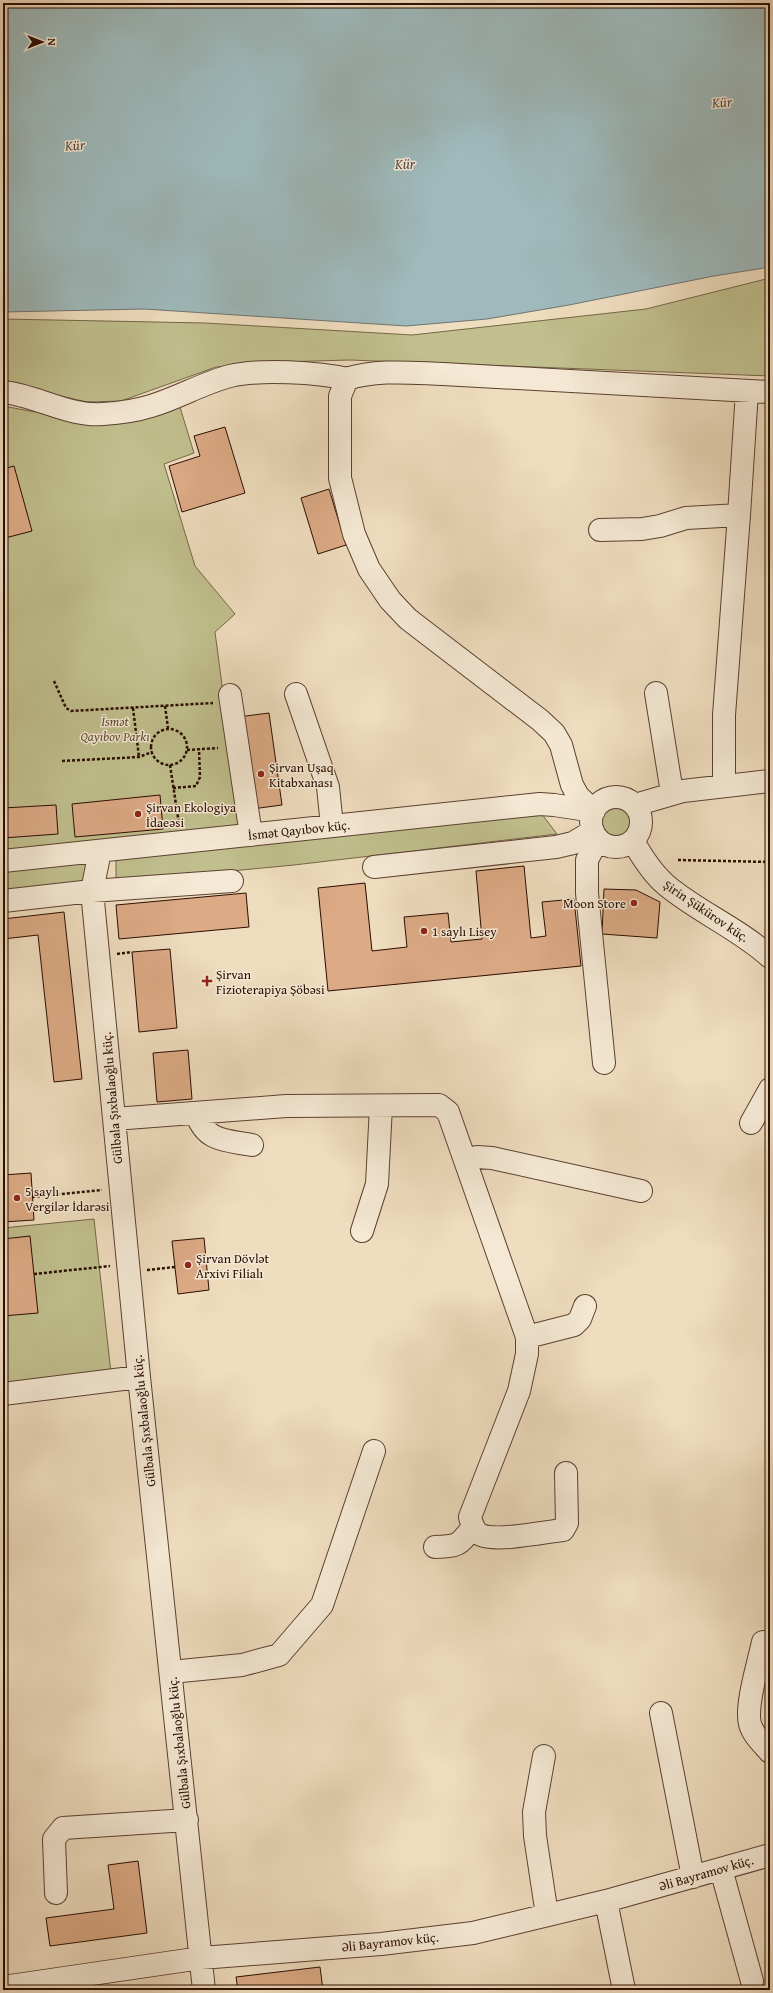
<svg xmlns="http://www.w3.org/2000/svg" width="773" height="1993" font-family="'Gentium Book Plus',serif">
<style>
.green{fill:#c0bf8d;stroke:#756647}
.water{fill:#9ebabc;stroke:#707471}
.building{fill:#dcaa85;stroke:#2a0c01}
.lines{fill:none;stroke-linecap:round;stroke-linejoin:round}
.minor-casing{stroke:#5b4030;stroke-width:24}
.path{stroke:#2a0c01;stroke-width:2.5;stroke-dasharray:3 2;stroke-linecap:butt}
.minor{stroke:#f5e9d5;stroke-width:22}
.poi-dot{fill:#8f2418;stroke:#f5e9d5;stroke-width:1.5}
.labels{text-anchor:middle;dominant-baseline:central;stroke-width:3;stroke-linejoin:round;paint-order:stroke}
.park-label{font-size:13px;font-style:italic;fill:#5e4b32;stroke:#f5e9d5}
.poi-label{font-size:13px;fill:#2a0c01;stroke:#f5e9d5;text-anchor:start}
.street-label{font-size:13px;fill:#2a0c01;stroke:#f5e9d5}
.water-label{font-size:14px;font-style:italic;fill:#534942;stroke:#f5e9d5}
</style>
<rect width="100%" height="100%" fill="#efddbf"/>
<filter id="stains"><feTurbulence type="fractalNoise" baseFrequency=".005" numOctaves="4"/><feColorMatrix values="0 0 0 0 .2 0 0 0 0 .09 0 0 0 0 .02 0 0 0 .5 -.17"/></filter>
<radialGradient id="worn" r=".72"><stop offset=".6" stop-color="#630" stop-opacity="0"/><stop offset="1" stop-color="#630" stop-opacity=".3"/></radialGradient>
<path class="green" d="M770 278V376L350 360 280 362 216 367 121 401 87 402 3 383V319L205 323 412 335 646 309Z
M179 404 194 453 164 464 195 566 235 614 215 632 241 829 3 852V406L83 421Z
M602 822a14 14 0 1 1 28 0a14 14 0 1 1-28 0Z
M541 813 557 834 294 865 116 882V858Z
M87 861 82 883 3 891V871Z
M94 1219 111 1373 3 1384V1228Z"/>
<path class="water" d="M3 3H770V267L714 276 569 305 487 319 406 326 144 309 3 312Z"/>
<path class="building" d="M225 427 245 493 182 512 169 466 200 456 194 436Z
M14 466 32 531 5 538 3 531V469Z
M329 489 346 545 318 554 301 498Z
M269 713 282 805 252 809 238 717Z
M160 795 163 829 75 837 72 804Z
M56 805 58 834 3 838V808Z
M524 866 531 938 546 936 542 902 574 899 581 966 328 991 318 888 365 883 372 951 407 947 404 917 448 913 451 942 482 939 476 871Z
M604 889 636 890 660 902 657 938 602 934Z
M246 893 249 927 119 939 116 905Z
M64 912 82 1079 54 1082 38 935 3 939V919Z
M170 949 177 1028 139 1032 132 952Z
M188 1050 192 1099 157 1102 153 1053Z
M31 1173 34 1220 3 1222V1175Z
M30 1236 38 1313 3 1316V1239Z
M204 1238 209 1290 178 1294 172 1241Z
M138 1861 147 1933 50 1946 46 1918 114 1909 108 1865Z
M320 1967 323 1990H238L236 1977Z"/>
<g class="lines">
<defs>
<path id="minor" d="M3 392C36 395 69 417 103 414 119 413 135 411 151 406 178 398 203 383 230 376 259 369 318 372 347 379
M600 530 642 529 660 526 686 518 739 515
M656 693 672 793
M296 694 328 787 332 826
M230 695 251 835
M724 785V715L739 515 747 391
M591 822a25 25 0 1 1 50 0a25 25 0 1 1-50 0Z
M635 805 683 791 770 781
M594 811 578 796 572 785 561 745 554 733 540 720 408 619 390 600 369 569 354 534 340 478V396L347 379C377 369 412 373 443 374L770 392
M598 839 587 860V893L604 1063
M633 841C642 857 652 873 666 885 698 912 738 928 770 957
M100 851 92 891 139 1377 204 1990
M3 861 540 804 554 805 594 811
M374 867 556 847 573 843 593 831
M3 901 92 891 232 881
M196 1113C206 1142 225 1140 252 1145
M114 1119 286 1106 439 1105 448 1112 527 1337V1354L519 1391 470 1517C472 1524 474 1532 481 1535 497 1542 545 1532 563 1530L567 1523 566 1473
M751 1123 770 1089
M465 1159 477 1157 492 1158 641 1191
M362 1231 377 1184 381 1106
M527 1337 574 1325 580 1319 585 1306
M3 1394 139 1377
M435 1547C459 1546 458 1546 473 1527
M763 1642C759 1661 745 1706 750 1724 753 1735 763 1744 770 1752
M171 1672 242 1665 279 1655 322 1605 374 1451
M661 1713 693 1877
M544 1756 534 1812 535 1836 547 1915
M721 1869 752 1981
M56 1893 54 1839 63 1828 187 1820
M606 1901 624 1990
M3 1987 201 1958 381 1944 473 1933 606 1901 770 1855"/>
</defs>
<use href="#minor" class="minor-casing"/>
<path class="path" d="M54 681 66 708 71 711 213 703
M165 706 168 728
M133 708 139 757
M151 747a18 18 0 1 1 36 0a18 18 0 1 1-36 0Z
M187 750 218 748
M62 761 139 757 152 752
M170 765 179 824
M173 788 196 786 200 777 199 749
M678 860 770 862
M117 954 132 952
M32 1197 102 1190
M147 1270 175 1267
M34 1274 110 1266"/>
<use href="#minor" class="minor"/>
</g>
<g class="poi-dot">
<circle cx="261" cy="774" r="4"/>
<circle cx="138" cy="814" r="4"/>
<circle cx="634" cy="903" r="4"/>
<circle cx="424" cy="931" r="4"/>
<path d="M205 975h4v4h4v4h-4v4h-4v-4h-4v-4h4z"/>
<circle cx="17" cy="1198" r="4"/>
<circle cx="188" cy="1265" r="4"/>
</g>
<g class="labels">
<g class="park-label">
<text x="115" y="721">İsmət<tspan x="115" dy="15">Qayıbov Parkı</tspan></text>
</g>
<g class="poi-label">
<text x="269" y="767">Şirvan Uşaq<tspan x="269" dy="15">Kitabxanası</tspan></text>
<text x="146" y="807">Şirvan Ekologiya<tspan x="146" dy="15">İdaeəsi</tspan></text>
<text x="626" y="903" text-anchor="end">Moon Store</text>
<text x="432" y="931">1 saylı Lisey</text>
<text x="216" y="974">Şirvan<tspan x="216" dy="15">Fizioterapiya Şöbəsi</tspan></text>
<text x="25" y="1191">5 saylı<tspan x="25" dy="15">Vergilər İdarəsi</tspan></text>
<text x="196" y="1258">Şirvan Dövlət<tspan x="196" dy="15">Arxivi Filialı</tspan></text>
</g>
<g class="street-label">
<text transform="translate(299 830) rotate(-6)">İsmət Qayıbov küç.</text>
<text transform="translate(706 911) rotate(34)">Şirin Şükürov küç.</text>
<text transform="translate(112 1098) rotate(-95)">Gülbala Şıxbalaoğlu küç.</text>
<text transform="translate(144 1421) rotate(-96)">Gülbala Şıxbalaoğlu küç.</text>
<text transform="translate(179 1743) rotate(-96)">Gülbala Şıxbalaoğlu küç.</text>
<text transform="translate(706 1873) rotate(-16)">Əli Bayramov küç.</text>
<text transform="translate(390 1942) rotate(-6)">Əli Bayramov küç.</text>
</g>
<g class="water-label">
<text transform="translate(722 102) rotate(-4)">Kür</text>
<text transform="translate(75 145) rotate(-4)">Kür</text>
<text x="405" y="164">Kür</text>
</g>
</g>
<rect width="773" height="1993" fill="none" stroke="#efddbf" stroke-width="16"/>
<rect x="4" y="4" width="765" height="1985" fill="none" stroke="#2a0c01" stroke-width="2"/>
<rect x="8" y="8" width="757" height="1977" fill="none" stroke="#2a0c01"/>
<g transform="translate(42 42) rotate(90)" stroke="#f5e9d5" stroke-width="3" paint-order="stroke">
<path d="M0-3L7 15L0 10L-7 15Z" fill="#2a0c01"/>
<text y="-6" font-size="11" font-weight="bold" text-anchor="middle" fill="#2a0c01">N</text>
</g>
<rect width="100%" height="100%" filter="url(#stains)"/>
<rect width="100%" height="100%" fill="url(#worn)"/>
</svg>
